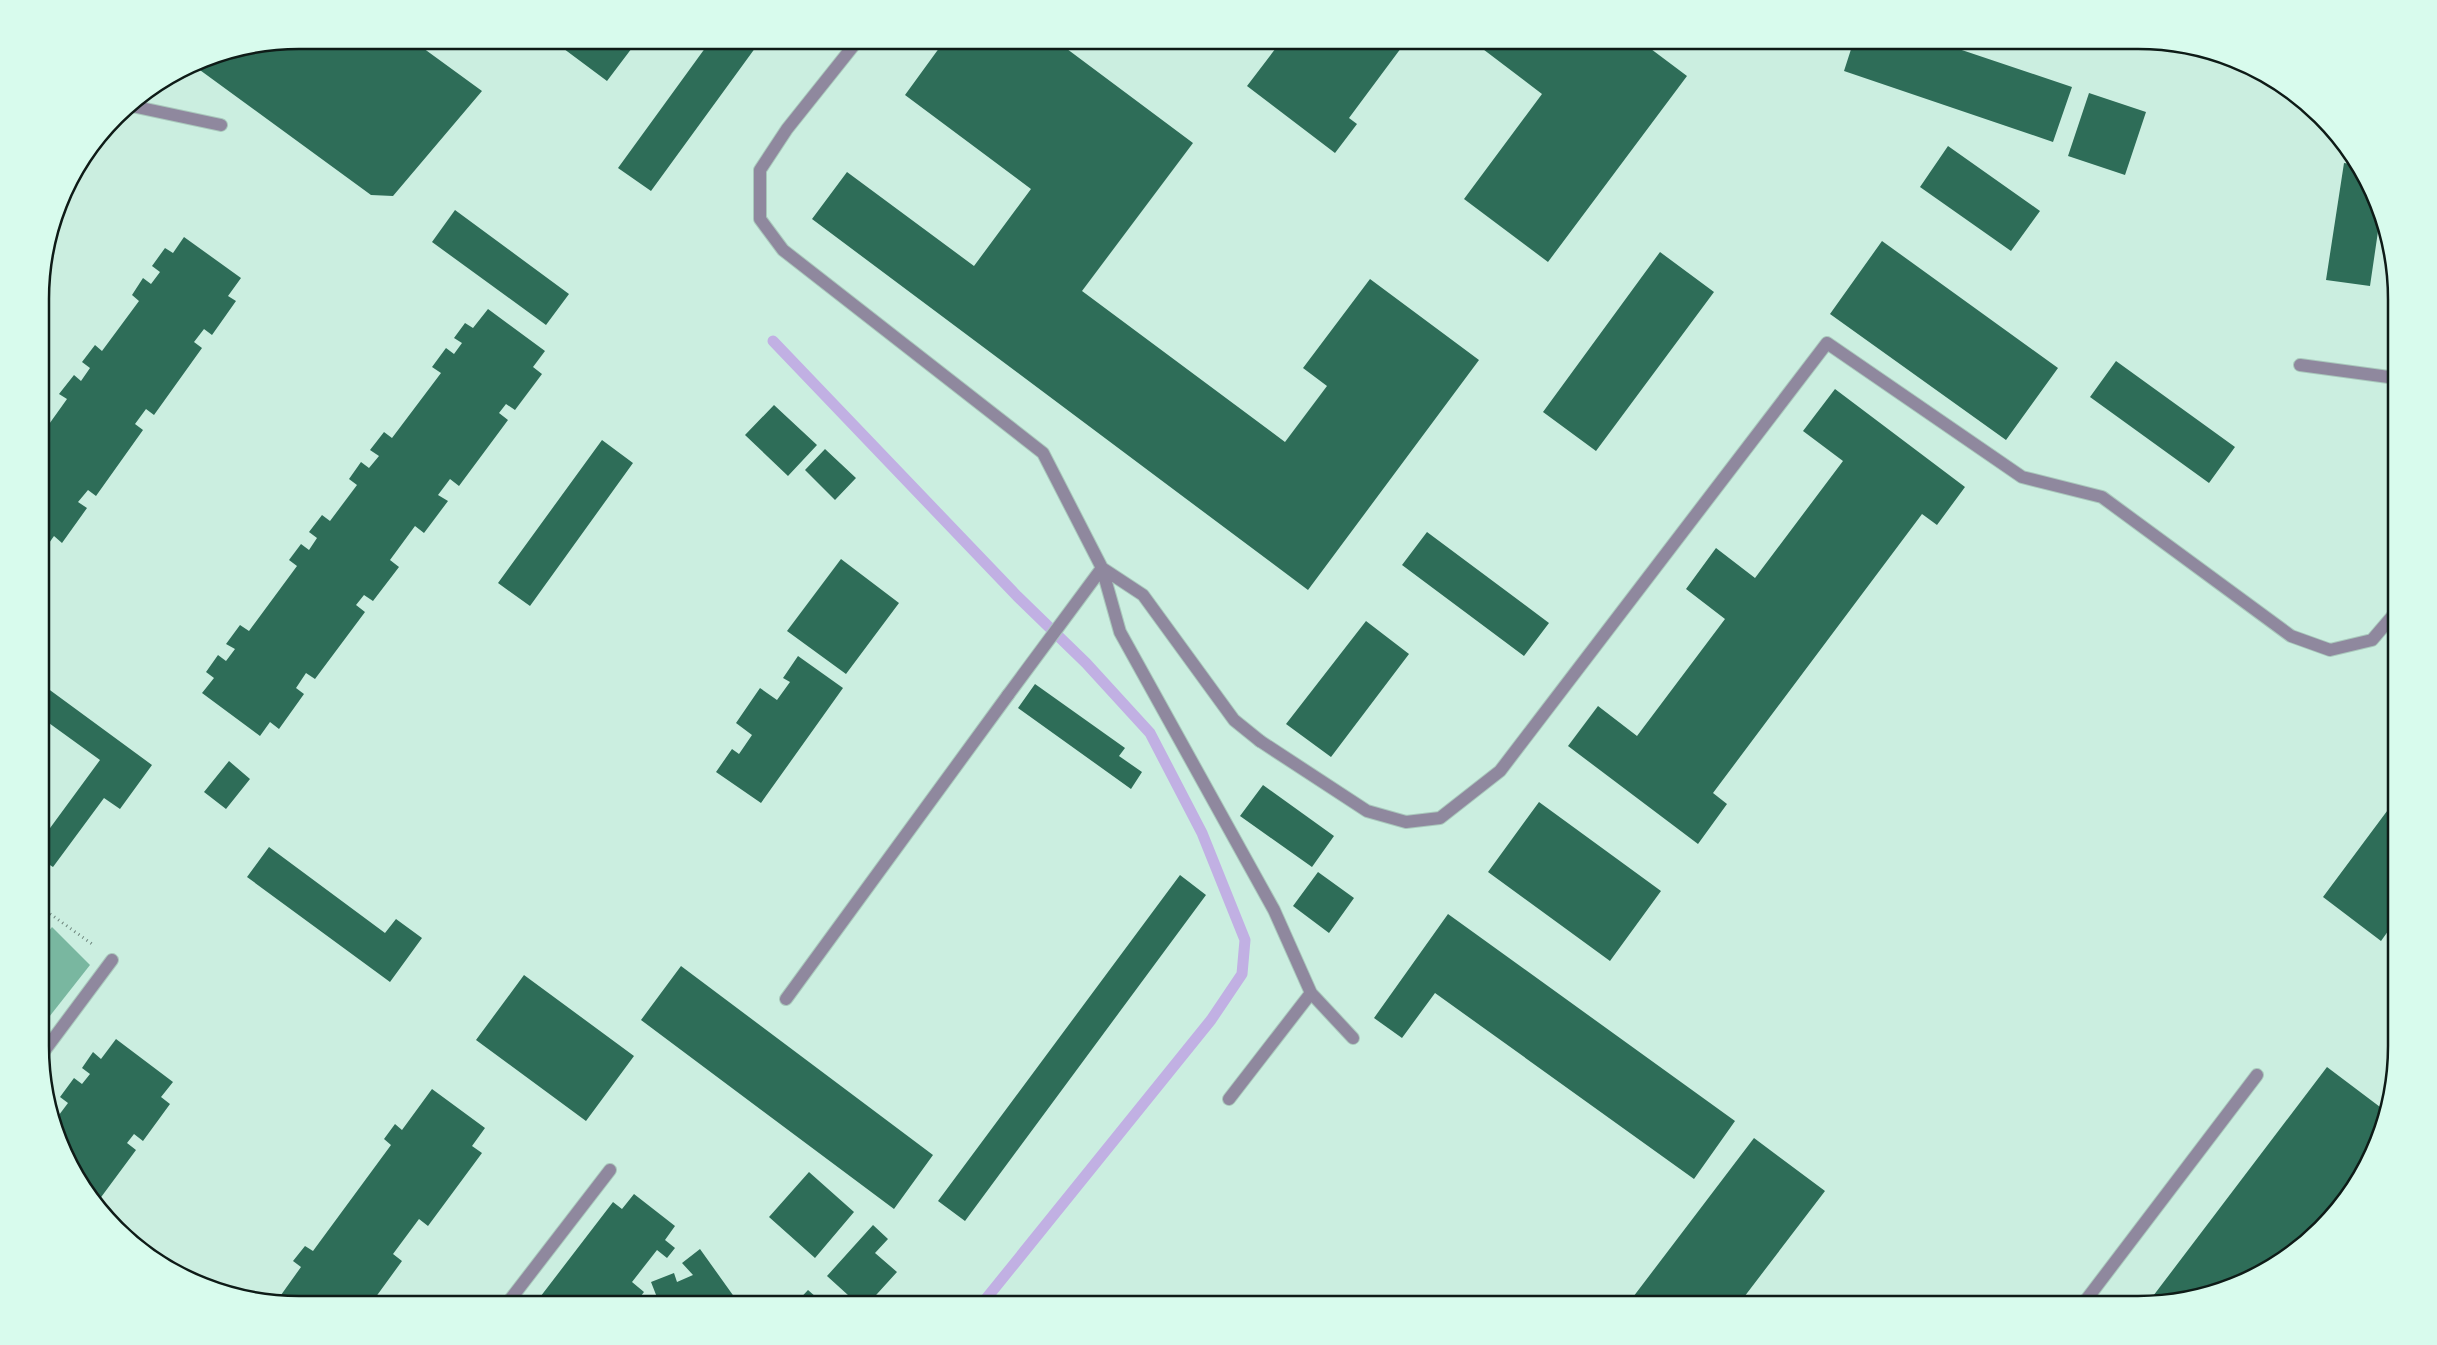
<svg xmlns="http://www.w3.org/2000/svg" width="2437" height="1345" font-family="'PT Sans',sans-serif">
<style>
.forest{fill:#79b7a0}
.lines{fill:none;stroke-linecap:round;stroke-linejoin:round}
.stream{stroke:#c1b0e3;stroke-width:11}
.building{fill:#2e6d58}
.service-casing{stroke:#a9c8bc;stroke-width:14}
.minor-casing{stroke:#a9c8bc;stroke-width:14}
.path{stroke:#6e867d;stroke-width:3;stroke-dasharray:1 4;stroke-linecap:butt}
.service{stroke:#8f889e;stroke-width:12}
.minor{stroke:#8f889e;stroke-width:12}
.rim{fill:none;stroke:#0e1b17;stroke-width:2.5}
</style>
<rect width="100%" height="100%" fill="#cbeee0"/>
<path class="forest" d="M52 927 90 965 42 1026V940Z"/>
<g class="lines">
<path class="stream" d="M773 341 1017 596 1086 663 1150 733 1202 833 1245 940 1242 974 1211 1020 981 1305"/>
</g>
<path class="building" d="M298 40H412L482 91 393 196 371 195 193 65 200 60Z
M552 40H638L607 81Z
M711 40H761L651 191 618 168Z
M945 40H1055L1193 143 1082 291 1285 442 1327 386 1303 368 1370 279 1479 360 1308 590 812 219 847 172 974 266 1031 189 905 95Z
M1282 40H1407L1349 118 1357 124 1335 153 1247 86Z
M1471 40H1639L1687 76 1548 262 1464 199 1542 94Z
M1854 40H1932L2072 87 2053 142 1844 71Z
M2089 93 2146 112 2125 175 2068 156Z
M1948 146 2040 211 2011 251 1920 187Z
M2344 163 2358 165 2381 211 2370 286 2326 280Z
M455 210 569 294 546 325 432 242Z
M184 237 241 278 228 296 236 301 212 335 204 329 194 342 202 348 154 415 146 409 135 424 143 430 96 496 88 490 78 502 87 508 62 543 54 536 42 553V434L67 399 59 394 74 375 81 381 90 368 82 362 95 345 102 351 139 301 132 295 143 278 151 284 160 272 152 266 165 248 173 253Z
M1882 241 2058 368 2006 440 1830 314Z
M1660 252 1714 292 1596 451 1543 412Z
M488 309 545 351 533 367 542 374 515 410 506 404 499 413 508 420 459 486 450 479 438 495 448 501 424 533 415 526 390 560 399 567 373 601 364 595 356 605 365 612 315 679 306 673 296 688 304 694 279 729 270 722 260 736 202 693 214 678 206 672 218 655 226 661 235 649 226 644 240 625 249 631 297 566 289 560 301 544 309 550 317 538 309 532 322 515 330 521 357 485 349 479 361 462 369 468 379 456 370 450 384 432 392 438 441 373 432 367 446 348 454 354 462 343 454 338 465 323 473 328Z
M2116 361 2235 447 2209 483 2090 397Z
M1835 389 1965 487 1937 525 1922 514 1713 793 1727 804 1698 844 1568 746 1598 706 1637 736 1725 619 1686 589 1716 548 1755 578 1843 461 1803 431Z
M774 405 817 445 788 476 745 435Z
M602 440 633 463 530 606 498 583Z
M825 449 856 478 835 500 805 470Z
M1427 532 1549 623 1524 656 1402 565Z
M841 559 899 603 846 674 787 631Z
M1366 621 1409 654 1331 757 1286 724Z
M798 656 843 688 761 803 716 772 732 749 739 754 752 735 736 723 760 688 777 700 790 682 783 678Z
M1035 684 1125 748 1119 756 1142 772 1131 789 1018 708Z
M43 685 152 765 120 809 104 798 53 867 42 860V839L100 760 42 718Z
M229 761 250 779 226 809 204 792Z
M1263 785 1334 836 1312 867 1240 816Z
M2396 799V920L2381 941 2323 897Z
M1539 802 1661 891 1610 961 1488 872Z
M269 847 385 933 396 919 422 938 390 982 247 877Z
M1318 872 1354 898 1329 933 1293 906Z
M1180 875 1206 895 965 1221 938 1201Z
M1448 914 1735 1121 1694 1179 1435 993 1402 1038 1374 1018Z
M681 966 933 1155 894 1209 641 1020Z
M524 975 634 1056 586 1121 476 1040Z
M116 1039 173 1082 161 1097 170 1104 143 1141 134 1134 127 1143 136 1150 96 1204 84 1190 60 1145 53 1123 68 1103 60 1097 74 1078 82 1084 90 1074 82 1068 93 1052 101 1059Z
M2327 1067 2388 1113 2363 1176 2333 1217 2282 1262 2221 1291 2147 1304Z
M432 1089 485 1128 472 1146 482 1153 428 1226 419 1219 393 1254 402 1261 370 1305H298L276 1302 301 1267 293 1261 305 1246 313 1251 391 1145 384 1139 395 1124 402 1130Z
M1754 1138 1825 1191 1738 1305H1627Z
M809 1172 854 1212 815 1258 769 1217Z
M634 1194 675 1226 665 1240 675 1248 667 1258 657 1250 632 1282 644 1292 634 1305H620L617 1302 615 1305H534L613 1202 622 1209Z
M873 1225 888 1239 875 1253 897 1272 867 1305H859L827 1276Z
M700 1249 740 1305H660L651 1282 674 1273 677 1282 693 1275 682 1263Z
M808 1290 825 1305H794Z
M1180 1296 1192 1305H1175Z"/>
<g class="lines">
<defs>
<path id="service" d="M1260 741 1367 811 1406 822 1440 818 1500 771 1827 343 2022 477 2102 497 2291 636 2330 650 2372 640 2396 612
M786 999 1008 695
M2083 1304 2257 1075"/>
<path id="minor" d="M858 40 787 129 760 170V219L783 250 1043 453 1102 568 1120 632 1274 910 1311 993 1229 1099
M127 105 221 125
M2300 365 2396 378
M1008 695 1102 568 1143 595 1234 720 1260 741
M1311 993 1353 1038
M42 1054 112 960
M506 1305 610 1170"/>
</defs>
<use href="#service" class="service-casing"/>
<use href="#minor" class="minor-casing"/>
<path class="path" d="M42 908 92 944"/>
<use href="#service" class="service"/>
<use href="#minor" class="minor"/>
</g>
<path d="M0 0H2437V1345H0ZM299 49H2138A250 250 0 0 1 2388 299V1046A250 250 0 0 1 2138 1296H299A250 250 0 0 1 49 1046V299A250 250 0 0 1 299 49Z" fill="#d8fbed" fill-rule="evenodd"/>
<path class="rim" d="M299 49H2138A250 250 0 0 1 2388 299V1046A250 250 0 0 1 2138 1296H299A250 250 0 0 1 49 1046V299A250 250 0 0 1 299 49Z"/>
</svg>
